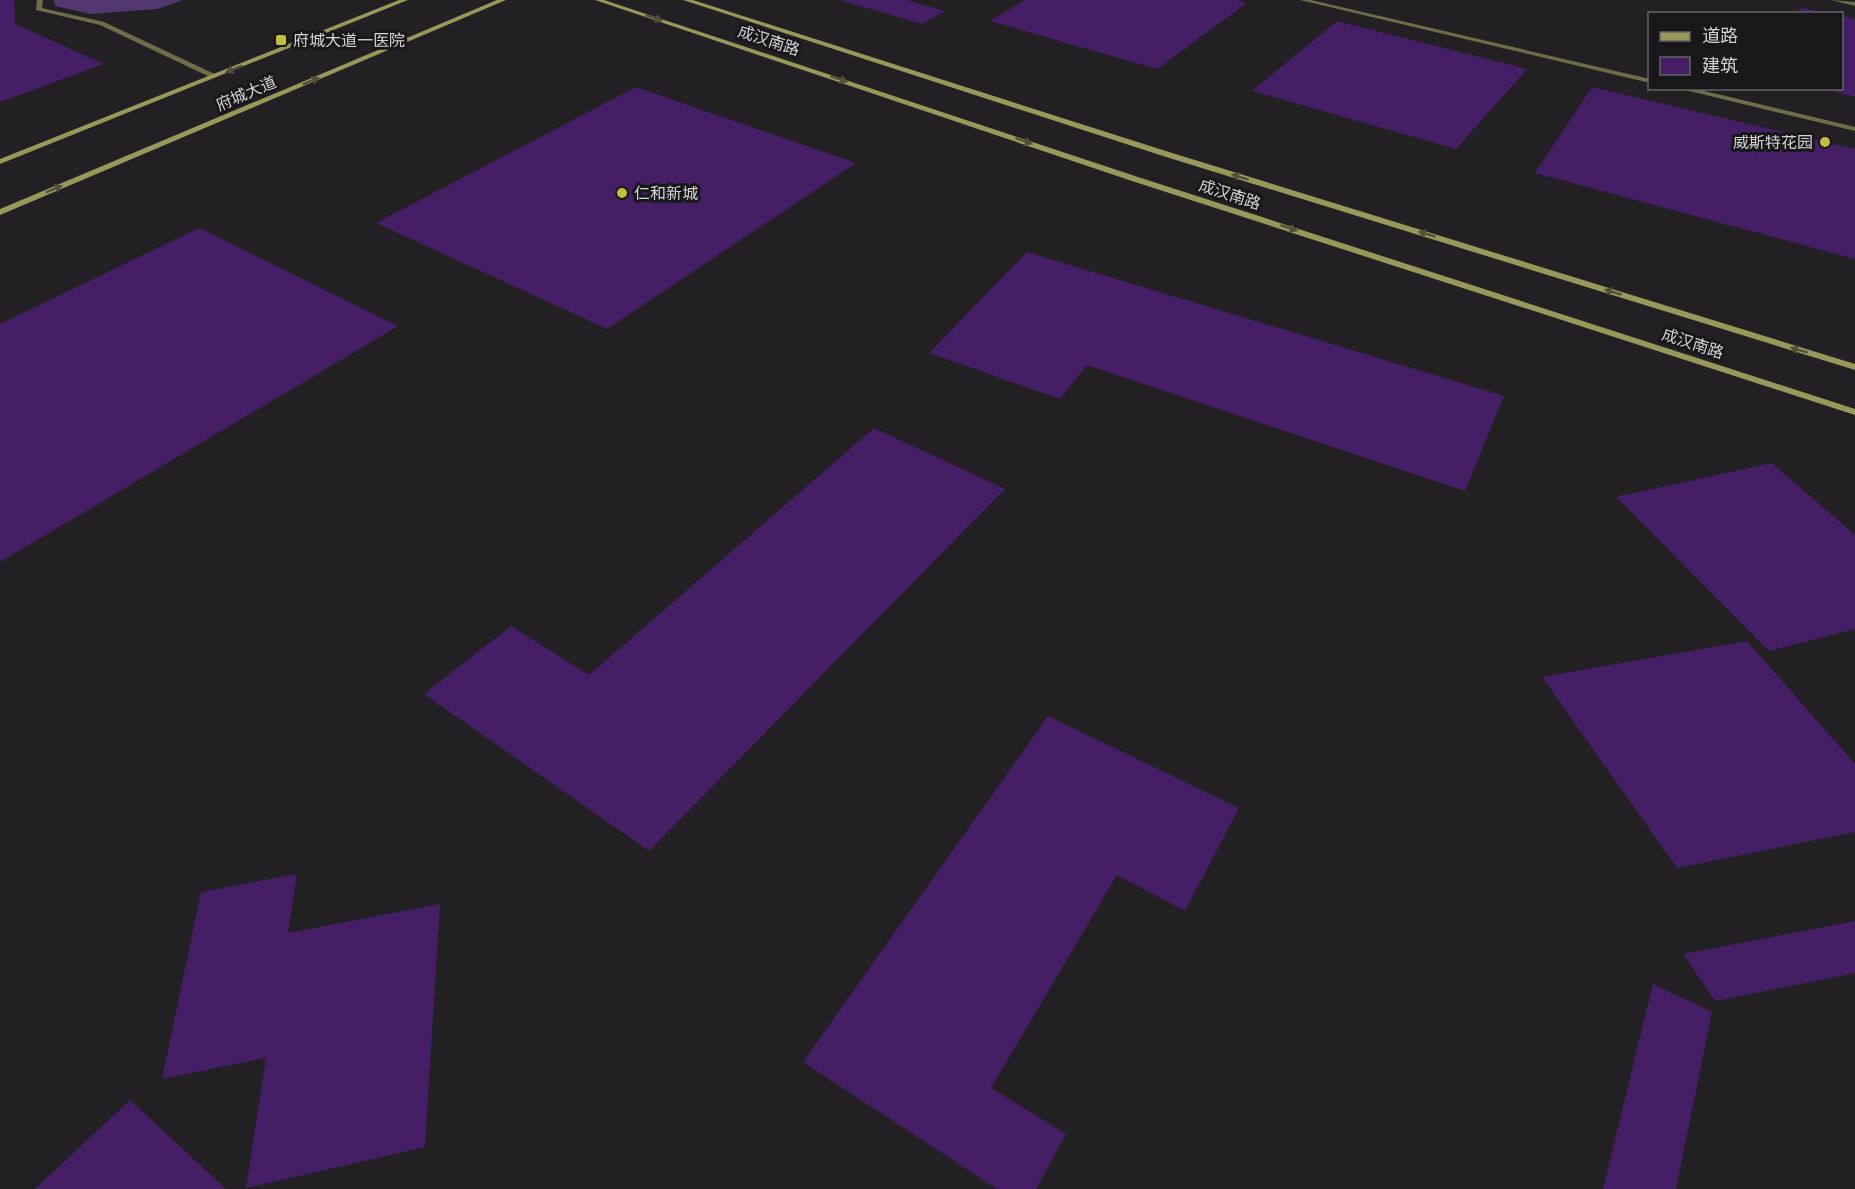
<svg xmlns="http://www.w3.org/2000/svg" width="1855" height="1189" font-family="'DejaVu Sans','Noto Sans SC',sans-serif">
  <rect width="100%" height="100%" fill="#222023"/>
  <path fill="#52376e" d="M54,0H183L157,9L90,14L55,6Z"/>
  <path fill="#451e66" d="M0,0H14L15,24L104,64L0,102Z
    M839,0H906L945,11L922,24Z
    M1025,0H1237L1247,3L1157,69L990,21Z
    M1800,7L1824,13V14H1797Z
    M1842,16L1855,19V97L1825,89L1842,88Z
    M1337,21L1527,69L1456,149L1252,91Z
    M636,87L856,163L607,329L376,223Z
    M1592,87L1855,149V259L1535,173Z
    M199,228L398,326L0,562V324Z
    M1027,252L1504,396L1465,491L1087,365L1060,399L929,353Z
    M874,428L1005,489L649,851L424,694L511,626L589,675Z
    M1772,463L1855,535V629L1769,651L1616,497Z
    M1747,641L1855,764V832L1677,868L1542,677Z
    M1048,716L1239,808L1185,911L1117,875L991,1088L1066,1134L1036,1189H997L803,1062Z
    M297,874L288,933L440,904L425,1147L246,1188L266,1058L162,1079L201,892Z
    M1855,921V973L1715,1001L1683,954Z
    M1653,984L1712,1012L1676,1189H1603Z
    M130,1100L226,1189H35Z"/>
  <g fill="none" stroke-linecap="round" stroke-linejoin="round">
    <path fill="#6d6d47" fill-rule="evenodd" d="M37,0H43L42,8L104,22L219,76L212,78L100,25L36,10Z
      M1300,0H1311L1650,79V83Z
      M1831,0L1855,2V6Z
      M1677,88H1692L1855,127V131Z"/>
    <path fill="#99985b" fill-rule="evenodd" d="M399,0H408L0,164V159Z
      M497,0H506L0,215V209Z
      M595,0H604L1138,177L1855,409V415L1132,181Z
      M683,0H693L1169,152L1855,364V370L1163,156Z"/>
  </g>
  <defs><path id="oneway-solid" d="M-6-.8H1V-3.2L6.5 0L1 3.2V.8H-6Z" transform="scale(1.5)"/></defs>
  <g fill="#525137">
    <use href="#oneway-solid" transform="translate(654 18) rotate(18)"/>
    <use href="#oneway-solid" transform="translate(234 69) rotate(158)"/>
    <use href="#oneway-solid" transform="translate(839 79) rotate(19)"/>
    <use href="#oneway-solid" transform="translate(311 81) rotate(-23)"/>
    <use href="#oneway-solid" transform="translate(1024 141) rotate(19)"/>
    <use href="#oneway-solid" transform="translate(1240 177) rotate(-163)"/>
    <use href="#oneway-solid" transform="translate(54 189) rotate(-23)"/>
    <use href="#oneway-solid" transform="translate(1289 228) rotate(18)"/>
    <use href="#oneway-solid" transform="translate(1427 234) rotate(-163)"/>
    <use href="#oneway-solid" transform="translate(1613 292) rotate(-163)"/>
    <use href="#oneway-solid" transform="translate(1799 350) rotate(-163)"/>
  </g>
  <g fill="#c1be40" stroke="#18171a" stroke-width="2">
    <rect x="275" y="34" width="12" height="12" rx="3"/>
    <circle cx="1825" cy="142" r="6"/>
    <circle cx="622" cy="193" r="6"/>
  </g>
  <g text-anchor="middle" stroke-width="6" stroke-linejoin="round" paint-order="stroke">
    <g font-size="16" fill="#d4d4d6" stroke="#18171a" text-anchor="start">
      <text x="293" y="46">府城大道一医院</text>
      <text x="1813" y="148" text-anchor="end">威斯特花园</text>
      <text x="634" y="199">仁和新城</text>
    </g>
    <g font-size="16" fill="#d4d4d6" stroke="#18171a">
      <text transform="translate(769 40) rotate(18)" y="6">成汉南路</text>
      <text transform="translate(246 93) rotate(-23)" y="6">府城大道</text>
      <text transform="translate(1230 194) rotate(18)" y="6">成汉南路</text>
      <text transform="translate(1693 343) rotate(18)" y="6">成汉南路</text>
    </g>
  </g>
  <rect x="1648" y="12" width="195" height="78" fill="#18171a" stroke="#636365" stroke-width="1.5"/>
  <rect x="1660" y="32" width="30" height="9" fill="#99985b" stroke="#636365" stroke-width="1.5"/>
  <text x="1702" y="42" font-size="18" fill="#d4d4d6">道路</text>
  <rect x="1660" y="57" width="30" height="18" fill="#451e66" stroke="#636365" stroke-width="1.5"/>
  <text x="1702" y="72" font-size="18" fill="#d4d4d6">建筑</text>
</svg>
